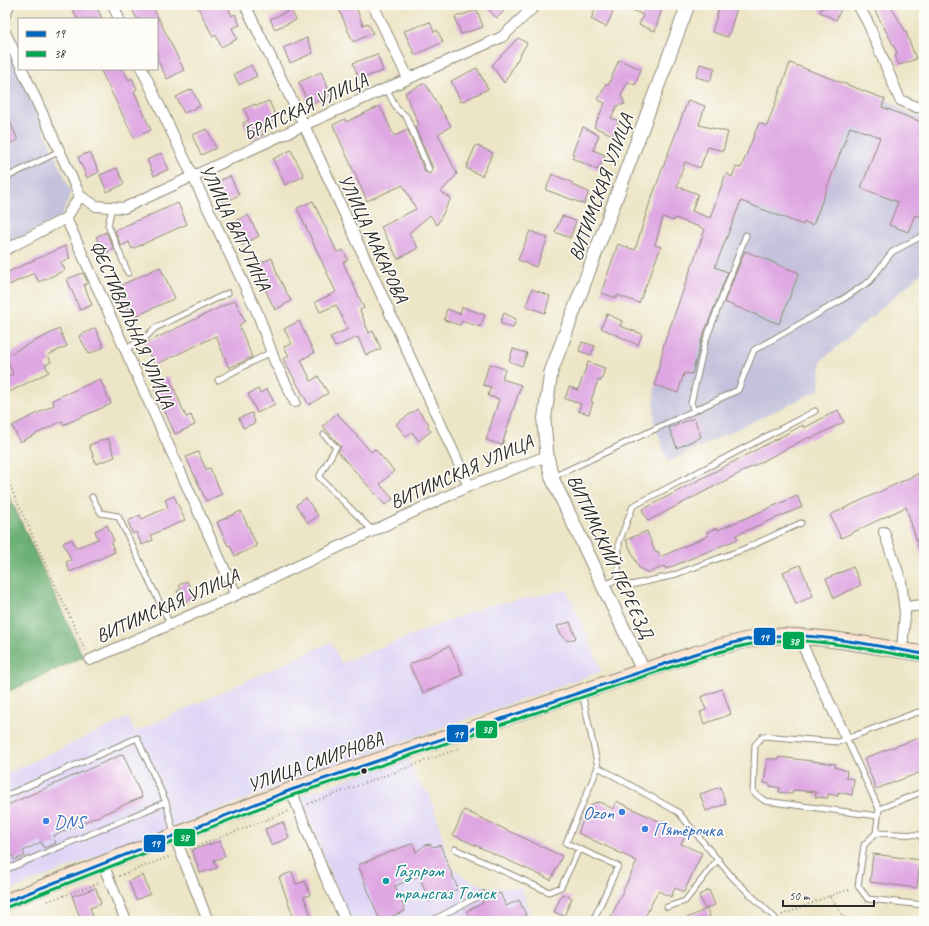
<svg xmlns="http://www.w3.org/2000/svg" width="929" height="926" font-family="Caveat,sans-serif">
  <rect width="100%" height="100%" fill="#fdfcf7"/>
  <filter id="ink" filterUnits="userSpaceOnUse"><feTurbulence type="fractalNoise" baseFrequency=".025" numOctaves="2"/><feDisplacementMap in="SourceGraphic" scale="8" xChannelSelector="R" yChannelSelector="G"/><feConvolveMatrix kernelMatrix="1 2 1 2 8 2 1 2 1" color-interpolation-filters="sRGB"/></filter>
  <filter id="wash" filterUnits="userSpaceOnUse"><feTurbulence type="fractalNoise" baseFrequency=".012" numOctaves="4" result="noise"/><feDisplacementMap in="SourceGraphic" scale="16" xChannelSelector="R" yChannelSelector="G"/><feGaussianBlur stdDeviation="0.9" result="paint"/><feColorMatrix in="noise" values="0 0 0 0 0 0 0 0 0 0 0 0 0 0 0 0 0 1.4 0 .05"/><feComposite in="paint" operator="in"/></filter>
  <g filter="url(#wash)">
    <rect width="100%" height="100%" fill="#ece5c6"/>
    <path fill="#ded5f5" d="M567,590L602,671L290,782L5,892V774L128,718L135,732L331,642L341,663L483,607Z
      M408,757L417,781L430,795L451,867L467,879L485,886L502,888H522L532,921H352L333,881L300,796Z"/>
    <path fill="#c3c1db" d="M5,43L71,192L62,216L5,246Z
      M790,63L885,99L914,116L924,115V271L821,361L819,390L668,462L654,423L655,385L664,344L726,173L732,176L741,168L759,123L767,125Z"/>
    <path fill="#6cb074" stroke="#4c6e50" d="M5,487L83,657L5,693Z"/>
    <g id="blocks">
      <path fill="#dea6e2" d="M71,5H96L102,19H77Z
        M130,5H152L184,70L167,79L157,59V19H137Z
        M197,5H227L232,16L235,14L240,25L232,28L237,39L221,47L216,35L213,37Z
        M337,5H355L363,25L368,23L373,33L353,42Z
        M484,5H510L497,18Z
        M597,5H616L606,27L591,19Z
        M622,5H663L655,31L639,25L643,15Z
        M720,5H738L728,37L712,32Z
        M823,5H843L836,20L820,12Z
        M872,5H890L906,32L916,59L899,65L895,55L898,54Z
        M291,10L296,20L275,29L270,19Z
        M477,10L483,27L461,34L455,17Z
        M430,22L434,32L437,30L443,42L415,55L404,31Z
        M307,38L313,53L290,63L283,48Z
        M518,38L527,43L504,83L492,65Z
        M377,54L383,71L359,79L353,63Z
        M619,60L641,69L635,85L628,82L621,95L625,104L617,106L611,118L619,121L613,135L594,127L605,103L598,100L606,84L608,86Z
        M790,63L885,99L882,107L924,123V218L915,215L908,232L889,225L898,202L861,188L880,137L850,127L813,225L804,222L803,225L741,201L715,267L728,272L701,341L692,374L684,373L678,393L655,385L664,344L705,229L675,218L674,221L663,217L655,245L661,247L639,303L617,295V298L601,293L618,244L635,250L649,205L688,100L705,106L699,125L728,132L723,151L708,147L700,168L685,162L677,186L698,194L692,211L710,218L726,173L732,177L736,167L741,168L759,123L767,126Z
        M700,64L715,68L710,81L696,77Z
        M251,65L257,76L239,85L234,74Z
        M477,68L488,89L461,102L451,81Z
        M100,69H123L129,80L132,78L137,89L134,91L151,130L134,138Z
        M321,72L331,95L309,105L299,82Z
        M425,83L451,126L438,134L457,174L441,192L451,198L437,225L430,215L409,233L418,248L398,259L381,227L416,209L403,185L367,201L333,125L345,119L346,122L380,106L394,136L408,130L425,172L431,173L433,168L415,127L419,125L405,93Z
        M192,89L200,106L184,113L176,97Z
        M269,101L277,119L260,127L264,134L251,140L243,123L249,120L244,109L255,104L256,106Z
        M5,110L18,140L5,146Z
        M583,127L599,135L593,150L605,155L598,170L572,158L574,154L572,153Z
        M207,129L216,148L201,155L192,135Z
        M476,145L493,153L482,176L466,168Z
        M291,150L304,176L285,185L273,159Z
        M90,152L99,172L87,178L78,157Z
        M161,153L169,169L154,176L147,160Z
        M117,168L124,184L107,192L100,175Z
        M552,174L573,183L572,185L589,192L584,204L546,190Z
        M230,176L239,195L223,203L213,184Z
        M313,201L337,252L343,250L348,260L343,262L364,308L360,310L369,333L373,331L381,349L366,355L358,337L335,347L330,337L348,329L336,305L320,312L315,302L336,292L297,208Z
        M178,203L187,224L132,249L129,242L121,246L115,230Z
        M248,215L259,236L242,245L231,223Z
        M562,216L576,221L570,238L555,232Z
        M530,231L548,238L536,267L518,260Z
        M106,232L114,249L103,254L96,237Z
        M65,246L70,258L61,262L65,270L39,282L34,273L5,287V276L9,274L8,272Z
        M745,251L799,273L779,324L724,302Z
        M272,258L278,276L291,301L275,310L254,266Z
        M160,267L175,298L132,318L117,287Z
        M83,273L88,283L84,285L92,305L80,310L67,279Z
        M532,289L550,296L545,313L526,306Z
        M235,300L245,321L239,325L252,357L229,368L216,336L155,365L144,344Z
        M462,307L485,315L480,327L462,321L460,325L444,320L447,309L460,314Z
        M504,313L516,319L513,328L500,323Z
        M607,314L622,321L620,326L642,334L638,345L601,328Z
        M299,321L314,353L301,360L311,381L318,376L328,393L309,405L283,359L289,356L284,347L292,344L284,329Z
        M95,328L104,347L89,354L79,336Z
        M59,329L67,346L48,355L51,362L45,365L49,372L5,394V378L13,374L5,356Z
        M582,342L595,346L591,355L579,351Z
        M513,349L527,353L522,366L509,361Z
        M588,362L605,368L601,381L598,380L591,401L593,402L589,414L578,411L581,404L565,399L569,387L578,390Z
        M489,364L505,369L502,379L521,385L502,445L486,440L499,399L488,396L491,387L483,385Z
        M169,376L186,417L191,415L195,425L175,434L154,388L157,387L155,383Z
        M100,379L111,404L63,425L62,421L20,442L12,426L54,405L52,400Z
        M258,389L260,393L267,389L275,404L257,413L248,394Z
        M417,409L429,424L427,426L431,431L419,441L412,432L406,437L396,424Z
        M838,410L844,422L810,439L809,437L648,521L642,510L803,425L804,428Z
        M252,413L255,423L243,428L239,418Z
        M337,413L371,452L375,449L394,471L380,484L393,499L385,505L338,452L341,447L323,426Z
        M694,418L701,437L677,448L669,428Z
        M108,438L115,457L96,464L89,445Z
        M198,452L206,469L210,468L222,494L206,501L186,457Z
        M924,471V558H922L906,507L841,538L830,515Z
        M174,496L185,520L151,535L153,540L142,545L136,532L133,534L128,521L140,515L142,519L168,507L165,500Z
        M797,496L802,507L736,535L738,539L666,569L664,566L649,573L639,568L626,540L647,531L655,552L658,551L660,557L708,536L707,532L717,528L718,530Z
        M306,498L318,516L308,523L296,505Z
        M241,511L257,546L235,556L230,545L228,546L217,522Z
        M107,525L114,541L111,543L115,552L70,572L66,562L71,560L63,543L72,539L76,548L98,539L95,531Z
        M800,565L813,596L796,604L783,572Z
        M853,567L861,585L834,598L826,579Z
        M187,581L195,597L183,603L177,591L181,589L179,585Z
        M570,622L576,638L567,641L560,633L557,626Z
        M449,646L463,675L423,693L409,665Z
        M722,689L731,714L704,724L700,712L706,710L701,697Z
        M924,736V771L876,789L864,758Z
        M123,754L142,797L53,836L56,843L44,848L41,842L23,851L25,856L14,860L12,855L5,858V806Z
        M779,757L836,764L835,767L847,771L846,778L854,779L852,795L838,792V796L828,794V798L815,797L816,792L793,790L792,794L779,792L780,788L770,786V784L764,783L767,759H779Z
        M720,787L726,804L706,811L700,794Z
        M616,801L686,834L681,844L702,853L684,892L675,888L671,897L658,891L643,921H609L637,861L578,833L588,808L594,803L600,802L613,809Z
        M464,810L562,856L551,880L453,835Z
        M283,822L289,838L271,845L265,829Z
        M220,841L225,857L214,860L217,868L200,873L192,850Z
        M413,843L416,852L425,845L430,844L433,847L440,845L458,889L429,901L419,876L395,886L405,911L380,921L358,865Z
        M873,854L920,860L917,888L870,882Z
        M292,872L296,884L305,881L310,895L304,897L313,921H295L279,877Z
        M143,875L150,894L136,900L129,881Z
        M96,888L101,904L90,908L93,916L81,920L72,896Z
        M709,890L715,905L705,909L699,895Z
        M500,893L506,906L519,900L529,921H472L467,911L483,903L482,901Z
        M562,894L572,898L564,916L554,912Z
        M707,909L712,921H680Z"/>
    </g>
  </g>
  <g filter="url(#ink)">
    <use href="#blocks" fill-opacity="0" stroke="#8c8878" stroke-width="1"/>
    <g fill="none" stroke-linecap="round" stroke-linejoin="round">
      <defs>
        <path id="service" d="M386,88L397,109L406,116L429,170
          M5,178L60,151
          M112,208L108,225L128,273
          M125,349L143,340L155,328L228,293
          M218,380L271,352
          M694,411L691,403L705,342L746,235
          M324,435L336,447L319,477L373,531
          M553,477L738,390L754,350L840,301L870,281L892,252L922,236L924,233
          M92,497L101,513L118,516L170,624
          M618,579L631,585L671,576L744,549L801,523
          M604,585L618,579L619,542L633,506L815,411
          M582,693L598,767L566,843L618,866L593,921
          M846,738L879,809
          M598,767L678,812L733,878L775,918L776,921
          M924,791L879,809L876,833L920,835L924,843
          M5,796L137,738L166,802
          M878,816L765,801L753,792L755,745L763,736L838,742L915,713L924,711
          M876,833L864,845L858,886L868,899L924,905
          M455,849L549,892L561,887L579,849
          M5,870L166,802L174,834
          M667,907L685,901L718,859
          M431,921L483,894"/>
        <path id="minor" d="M113,5L119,19
          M245,5L304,125L469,486
          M373,5L408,78
          M858,5L868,23L900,100L916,107H924
          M5,15L9,5
          M5,32L19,62
          M22,69L80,196L66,218L236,595
          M142,69L258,314L275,362L295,402
          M80,196L96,206L124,208L304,125L502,37L536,5
          M5,250L66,218
          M884,532L901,581L905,613L902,650
          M904,607L924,605
          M795,637L801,642L846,738
          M90,660L236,595L469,486L547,456
          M291,790L327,881L346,921
          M174,835L208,921
          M103,864L126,921"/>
        <path id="tertiary" d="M643,670L552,478L547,456L544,422L551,372L688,5"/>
        <path id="secondary" d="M5,902L291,790L694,654C720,647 754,636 781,636C828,636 877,647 924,654"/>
      </defs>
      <use href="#service" stroke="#8c8878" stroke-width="7"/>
      <use href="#minor" stroke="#8c8878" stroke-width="12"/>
      <use href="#tertiary" stroke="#8c8878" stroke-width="15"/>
      <use href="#secondary" stroke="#8c8878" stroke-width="17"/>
      <path stroke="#8c8878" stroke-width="2" stroke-dasharray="1 3" stroke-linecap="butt" d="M5,475L85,650
        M308,804L460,748
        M190,849L289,811
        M119,876L171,856
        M829,896L851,889
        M48,901L100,883
        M782,915L829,896L847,921"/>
      <use href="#service" stroke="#fff" stroke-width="5"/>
      <use href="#minor" stroke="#fff" stroke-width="10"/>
      <use href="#tertiary" stroke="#fff" stroke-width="13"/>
      <use href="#secondary" stroke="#fde4d1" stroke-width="15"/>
      <defs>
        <path id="bus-1" d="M5,902L291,790L694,654C719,647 745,638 772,636C822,633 874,646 924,654"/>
        <path id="bus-2" d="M7,907L293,795L695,659C721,652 746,643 772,641C823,638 874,651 923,659"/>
      </defs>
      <use href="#bus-1" stroke="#fdfcf7" stroke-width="6"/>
      <use href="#bus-2" stroke="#fdfcf7" stroke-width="6"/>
      <use href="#bus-1" stroke="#0065bd" stroke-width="3"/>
      <use href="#bus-2" stroke="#00a651" stroke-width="3"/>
    </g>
  </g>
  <circle fill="#2b2b2b" stroke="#fdfcf7" stroke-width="1.5" cx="364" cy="771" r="3.5"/>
  <g fill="#3f7fe0" stroke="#fdfcf7" stroke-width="1.5">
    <circle cx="622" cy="812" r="4"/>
    <circle cx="46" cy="821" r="4"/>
    <circle cx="645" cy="829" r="4"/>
  </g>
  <circle fill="#0f9aa8" stroke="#fdfcf7" stroke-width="1.5" cx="386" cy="881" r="4"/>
  <g text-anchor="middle" stroke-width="3.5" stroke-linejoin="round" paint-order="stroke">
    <g font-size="19" fill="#2b2b2b" stroke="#fdfcf7">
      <text transform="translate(305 106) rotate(-25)" y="7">БРАТСКАЯ УЛИЦА</text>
      <text transform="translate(600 187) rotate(-70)" y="7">ВИТИМСКАЯ УЛИЦА</text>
      <text transform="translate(236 227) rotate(64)" y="7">УЛИЦА ВАТУТИНА</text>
      <text transform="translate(374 238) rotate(65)" y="7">УЛИЦА МАКАРОВА</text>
      <text transform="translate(133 324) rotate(66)" y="7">ФЕСТИВАЛЬНАЯ УЛИЦА</text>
      <text transform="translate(461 471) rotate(-24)" y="7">ВИТИМСКАЯ УЛИЦА</text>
      <text transform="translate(611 556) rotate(65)" y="7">ВИТИМСКИЙ ПЕРЕЕЗД</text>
      <text transform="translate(167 605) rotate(-24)" y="7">ВИТИМСКАЯ УЛИЦА</text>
      <text transform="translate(315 761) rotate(-20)" y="7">УЛИЦА СМИРНОВА</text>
    </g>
    <g font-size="19" fill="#366cbe" stroke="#fdfcf7" text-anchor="start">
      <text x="614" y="819" text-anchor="end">Ozon</text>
      <text x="54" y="828">DNS</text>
      <text x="653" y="836">Пятёрочка</text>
    </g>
    <g font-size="19" fill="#0d838f" stroke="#fdfcf7" text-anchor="start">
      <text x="394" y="877">Газпром<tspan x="394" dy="22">трансгаз Томск</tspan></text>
    </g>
  </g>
  <g stroke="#fdfcf7" stroke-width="1.5">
    <rect x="753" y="627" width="23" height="19" rx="4" fill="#0065bd"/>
    <rect x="782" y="631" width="23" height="19" rx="4" fill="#00a651"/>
    <rect x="475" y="720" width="23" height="19" rx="4" fill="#00a651"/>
    <rect x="446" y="724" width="23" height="19" rx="4" fill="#0065bd"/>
    <rect x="173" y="828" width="23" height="19" rx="4" fill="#00a651"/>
    <rect x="143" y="834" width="23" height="19" rx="4" fill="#0065bd"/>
  </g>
  <g font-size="11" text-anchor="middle" font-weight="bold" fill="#fff">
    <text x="764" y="641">19</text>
    <text x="794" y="645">38</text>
    <text x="487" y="733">38</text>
    <text x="458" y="738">19</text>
    <text x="184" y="841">38</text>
    <text x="155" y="847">19</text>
  </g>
  <rect width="929" height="926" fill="none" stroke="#fdfcf7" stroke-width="20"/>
  <rect x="18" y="18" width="140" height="52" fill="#fdfcf7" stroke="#a9a8a5"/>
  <rect x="26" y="31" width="20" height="6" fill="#0065bd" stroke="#a9a8a5"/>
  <text x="54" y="38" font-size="12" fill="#2b2b2b">19</text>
  <rect x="26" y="51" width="20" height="6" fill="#00a651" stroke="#a9a8a5"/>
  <text x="54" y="58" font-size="12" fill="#2b2b2b">38</text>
  <path d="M783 900v6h91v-6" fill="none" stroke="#2b2b2b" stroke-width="2"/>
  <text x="789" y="900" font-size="12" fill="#2b2b2b" stroke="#fdfcf7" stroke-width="3" paint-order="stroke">50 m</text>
</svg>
